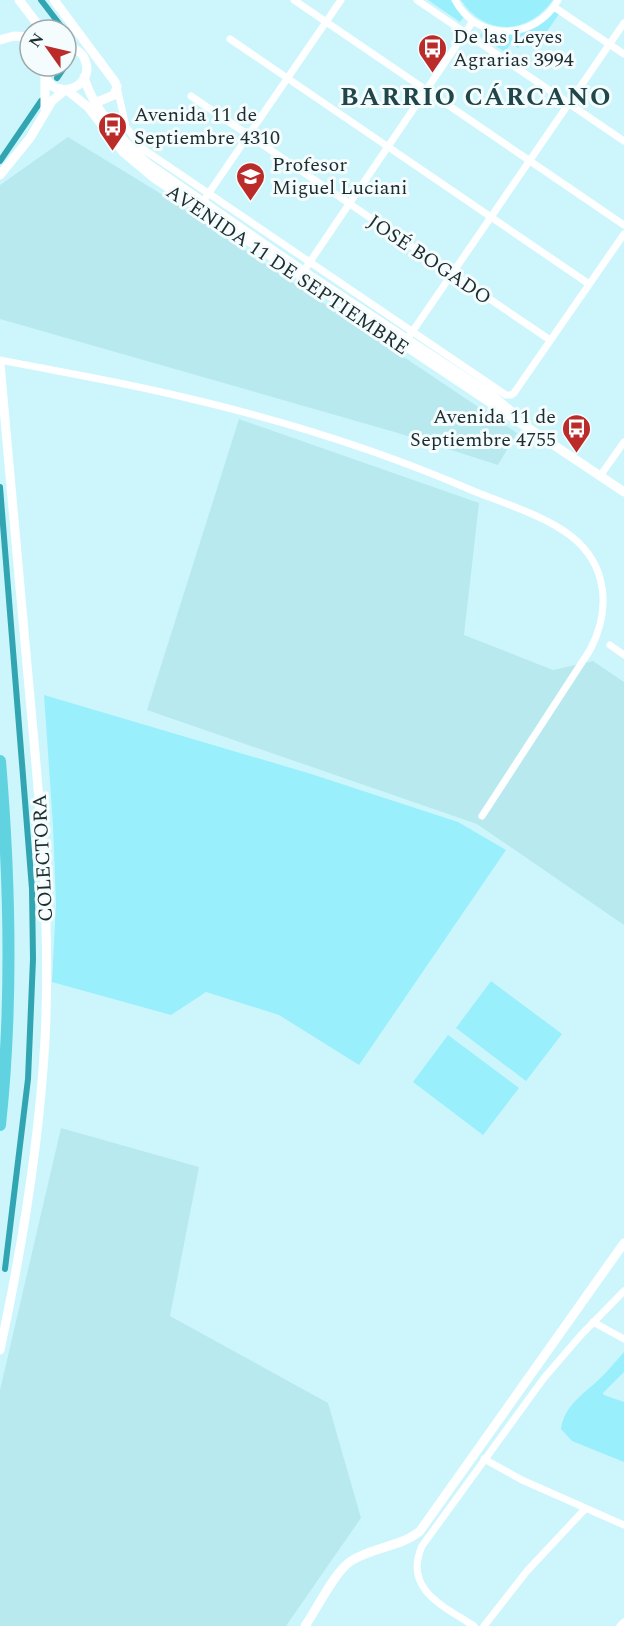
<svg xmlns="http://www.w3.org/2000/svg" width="624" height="1626" font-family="Spectral,serif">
  <rect width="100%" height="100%" fill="#cdf6fc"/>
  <path fill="#b7e9ef" d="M68,137L158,192L517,433L498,465L398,433L0,319V185Z
    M239,419L479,503L464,635L553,670L593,661L624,682V925L477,824L147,710Z
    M61,1128L199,1167L170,1316L328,1403L361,1518L286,1626H0V1390Z"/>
  <path fill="#99effb" d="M428,0H452L464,17L460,22Z
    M461,0H553C528,35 485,37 461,0Z
    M555,11L559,14L539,43L527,36L518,48L511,43L505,52L480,36L484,30C509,41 538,33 555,11Z
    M44,695L308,773L458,822L506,850L359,1065L279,1015L206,992L171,1015L52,982L56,903L53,825Z
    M491,981L562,1034L526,1081L456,1028Z
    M448,1035L519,1088L483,1135L413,1082Z
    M624,1352V1372L603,1393L604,1395L624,1402V1462L572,1441L561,1429C564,1408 579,1397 594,1384C605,1375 614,1363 624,1352Z"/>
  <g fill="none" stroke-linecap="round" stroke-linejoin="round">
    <path stroke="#32a5b2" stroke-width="6" d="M41,0L64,30
      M66,65L72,56
      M57,78L65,66
      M0,161L41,101
      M0,487L32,889L33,959L28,1079L5,1269"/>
    <path stroke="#fff" stroke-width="7" d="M294,0L624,225
      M417,0L624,141
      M455,0C477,43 536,40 558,0
      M554,7L624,54
      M230,39L589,284
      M117,87L126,127L143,149L506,395H511L514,393L624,234
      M191,96L550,340
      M202,203L341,0
      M301,275L473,21
      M410,335L624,23
      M0,360C61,372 122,382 183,397C283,420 382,451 476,492C506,504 545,516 571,536C608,565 611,610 590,650L482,816
      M600,476L624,442
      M610,645L624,655
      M593,1322L624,1339
      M484,1459L522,1480L624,1525
      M474,1626C443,1606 403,1589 422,1546L544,1378L581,1335L624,1291
      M484,1626L527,1571L585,1509
      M620,1626L624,1622"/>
    <path stroke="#fff" stroke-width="9" d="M19,0L42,30
      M54,0L115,82L117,87L114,95L95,103
      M0,40L14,36L30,37
      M43,66C45,105 97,90 85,60C82,51 74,48 66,46
      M84,77C93,109 124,143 148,164L303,271L492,395L513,413
      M67,90L88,107L123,152L154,178L624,492
      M45,109V78
      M0,175L30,138L52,101L65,90
      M0,364C10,472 19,580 29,687C40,804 51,922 45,1040C39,1144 22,1249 0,1350
      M305,1626C316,1610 336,1570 351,1561C372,1547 401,1547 420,1531L624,1243"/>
    <path stroke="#60d2e0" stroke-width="12" d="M0,761C10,882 13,1004 0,1125"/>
  </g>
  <defs>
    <symbol id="bus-pin" viewBox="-11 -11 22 30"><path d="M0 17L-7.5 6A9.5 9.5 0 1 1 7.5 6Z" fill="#ba2b2a" stroke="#f4fcfd"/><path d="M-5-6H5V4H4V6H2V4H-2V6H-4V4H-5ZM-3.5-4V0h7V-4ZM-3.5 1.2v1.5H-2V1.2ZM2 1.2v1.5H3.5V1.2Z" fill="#fff"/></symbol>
    <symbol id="school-pin" viewBox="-11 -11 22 30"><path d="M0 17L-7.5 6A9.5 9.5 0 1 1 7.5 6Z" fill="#ba2b2a" stroke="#f4fcfd"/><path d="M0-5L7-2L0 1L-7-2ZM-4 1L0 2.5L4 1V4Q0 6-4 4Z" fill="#fff"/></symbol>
  </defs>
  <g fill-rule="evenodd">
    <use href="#bus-pin" x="416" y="32" width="33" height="45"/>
    <use href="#bus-pin" x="96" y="110" width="33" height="45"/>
    <use href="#school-pin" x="234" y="160" width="33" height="45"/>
    <use href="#bus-pin" x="560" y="412" width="33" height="45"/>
  </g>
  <g text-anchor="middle" stroke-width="6" stroke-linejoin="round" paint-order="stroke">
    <g font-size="20" fill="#1d2c2f" stroke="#f4fcfd" text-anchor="start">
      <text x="453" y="43">De las Leyes<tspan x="453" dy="23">Agrarias 3994</tspan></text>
      <text x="134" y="121">Avenida 11 de<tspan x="134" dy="23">Septiembre 4310</tspan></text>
      <text x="272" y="171">Profesor<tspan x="272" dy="23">Miguel Luciani</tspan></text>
      <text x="556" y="423" text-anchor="end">Avenida 11 de<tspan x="556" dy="23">Septiembre 4755</tspan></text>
    </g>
    <g font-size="20" fill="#1d2c2f" stroke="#f4fcfd">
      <text transform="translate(430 259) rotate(34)" y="7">JOSÉ BOGADO</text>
      <text transform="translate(288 269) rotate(34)" y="7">AVENIDA 11 DE SEPTIEMBRE</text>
      <text transform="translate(42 858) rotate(-93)" y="7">COLECTORA</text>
    </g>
    <g font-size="26" font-weight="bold" letter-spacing="1.5" fill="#21464a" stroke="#f4fcfd">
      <text x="476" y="105">BARRIO CÁRCANO</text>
    </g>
  </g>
  <g transform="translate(48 48) rotate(304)"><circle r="28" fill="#f4fcfd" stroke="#9ea9ab" stroke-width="1.5"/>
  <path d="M0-4.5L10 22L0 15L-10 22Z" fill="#ba2b2a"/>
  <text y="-9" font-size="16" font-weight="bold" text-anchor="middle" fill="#1d2c2f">N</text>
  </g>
</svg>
